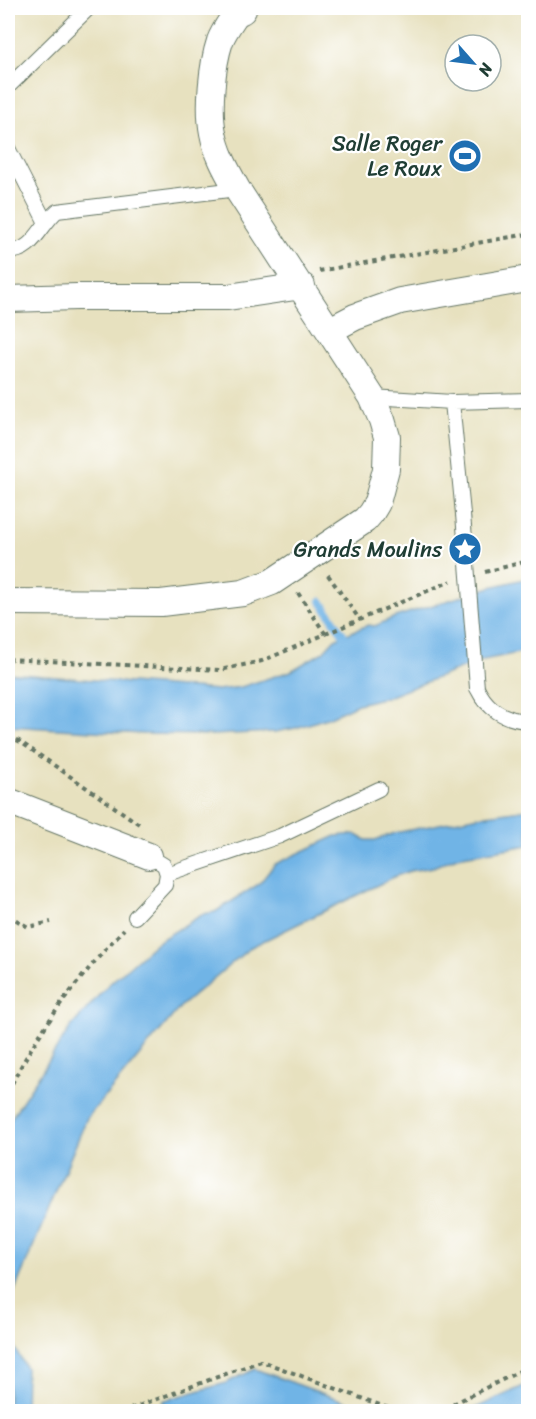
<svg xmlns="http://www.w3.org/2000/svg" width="536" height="1419" font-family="Sriracha,sans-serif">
  <rect width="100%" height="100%" fill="#fff"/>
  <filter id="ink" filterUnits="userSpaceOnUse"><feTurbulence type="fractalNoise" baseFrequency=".0167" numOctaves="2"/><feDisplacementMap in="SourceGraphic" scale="12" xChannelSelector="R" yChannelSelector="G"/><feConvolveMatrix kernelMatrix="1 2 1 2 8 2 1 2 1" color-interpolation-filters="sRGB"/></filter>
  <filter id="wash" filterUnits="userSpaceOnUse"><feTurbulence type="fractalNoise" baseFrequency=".008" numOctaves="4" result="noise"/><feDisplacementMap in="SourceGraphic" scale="24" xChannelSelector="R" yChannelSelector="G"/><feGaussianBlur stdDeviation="1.35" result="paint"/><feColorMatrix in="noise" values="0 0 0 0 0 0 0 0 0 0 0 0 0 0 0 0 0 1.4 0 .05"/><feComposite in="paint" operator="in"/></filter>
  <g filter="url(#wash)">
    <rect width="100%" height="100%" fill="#e7e1bf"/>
    <path fill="#70b4e6" stroke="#48788d" stroke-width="1.5" d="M528,578V651L483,660L390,696L358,704L330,717L296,728L275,732L212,735L143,734L8,726V673L218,690L241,687L291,671L323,652L335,639L368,625L375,626L395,617L491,587Z
      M528,809V845L457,857L433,867L410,871L396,876L251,947L181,1006L87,1118L14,1292L8,1324V1123L70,1028L108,985L157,942L203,914L215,912L259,884L275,864L336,836L355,834L366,840H375L395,833L479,816Z
      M8,1326L9,1338L26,1368L25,1411H8Z
      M255,1369L371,1411H168L162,1401L226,1383Z
      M528,1384V1411H468H469Z"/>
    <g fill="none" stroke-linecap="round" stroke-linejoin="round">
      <path stroke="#70b4e6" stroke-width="8" d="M321,601L345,637L351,641"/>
    </g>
  </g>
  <g filter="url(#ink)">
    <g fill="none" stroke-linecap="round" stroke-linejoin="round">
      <defs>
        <path id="lane" d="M8,87L89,8
          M8,148L46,223
          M8,252C34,251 39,227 57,211L237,189
          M372,397L452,402L528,400
          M452,402L463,514
          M477,688C487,709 505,720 528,721
          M167,874L280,836L379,789
          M135,917L165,885L167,874L164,865L149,856"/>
        <path id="street" d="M8,299L77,297H228L302,286
          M330,330L355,317L400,301L528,279
          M8,602L161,603L243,593L272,582L365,520L371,513L377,503L386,469L387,437L382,420L372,397L237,189C227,171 217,154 213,133C208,109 212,65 220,41C224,30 233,19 239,9
          M8,801L149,856"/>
        <path id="secondary" d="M236,8H240"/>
      </defs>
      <use href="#lane" stroke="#657665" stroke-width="16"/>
      <use href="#street" stroke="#657665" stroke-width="28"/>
      <use href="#secondary" stroke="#657665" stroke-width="35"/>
      <path stroke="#657665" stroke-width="4" stroke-dasharray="4.5 4.5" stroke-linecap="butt" d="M319,271L528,234
        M485,572L528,561
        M328,575L360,620
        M298,593L326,635
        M8,659L220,670L262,661L451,581
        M8,737L19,741L139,824
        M8,915L28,927L51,922
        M8,1092C36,1032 79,977 124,929
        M122,1412L261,1361L399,1412
        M437,1412L524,1369L528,1378"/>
      <use href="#lane" stroke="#fff" stroke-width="14"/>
      <use href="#street" stroke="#fff" stroke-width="26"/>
      <use href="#secondary" stroke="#fff" stroke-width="33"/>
      <defs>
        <path id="lane-bridge" d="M463,514L477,688"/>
      </defs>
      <use href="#lane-bridge" stroke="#657665" stroke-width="16" stroke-linecap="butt"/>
      <use href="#lane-bridge" stroke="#fff" stroke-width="14"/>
    </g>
  </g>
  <defs>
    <symbol id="stadium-disc" viewBox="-11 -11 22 22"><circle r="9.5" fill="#1f6fb2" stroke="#fff"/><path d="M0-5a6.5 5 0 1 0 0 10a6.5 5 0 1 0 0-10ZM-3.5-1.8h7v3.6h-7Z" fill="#fff"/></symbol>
    <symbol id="sight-disc" viewBox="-11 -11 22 22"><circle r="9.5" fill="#1f6fb2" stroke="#fff"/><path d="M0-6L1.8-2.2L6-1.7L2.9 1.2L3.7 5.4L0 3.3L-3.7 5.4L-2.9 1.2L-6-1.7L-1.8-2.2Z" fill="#fff"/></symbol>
  </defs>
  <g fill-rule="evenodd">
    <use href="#stadium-disc" x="446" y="137" width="38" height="38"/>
    <use href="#sight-disc" x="446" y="530" width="38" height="38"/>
  </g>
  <g text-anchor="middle" stroke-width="4.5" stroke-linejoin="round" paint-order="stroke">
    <g font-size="22" fill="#1f3d34" stroke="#fff" text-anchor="end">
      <text x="442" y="151">Salle Roger<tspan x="442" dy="25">Le Roux</tspan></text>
      <text x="442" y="557">Grands Moulins</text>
    </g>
  </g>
  <rect width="536" height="1419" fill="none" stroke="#fff" stroke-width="30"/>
  <g transform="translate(473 63) rotate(118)"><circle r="28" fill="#ffffff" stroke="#a5b1ae" stroke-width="1.5"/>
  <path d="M0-4.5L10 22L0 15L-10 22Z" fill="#1f6fb2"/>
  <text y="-9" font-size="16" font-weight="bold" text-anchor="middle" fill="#1f3d34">N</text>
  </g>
</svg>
